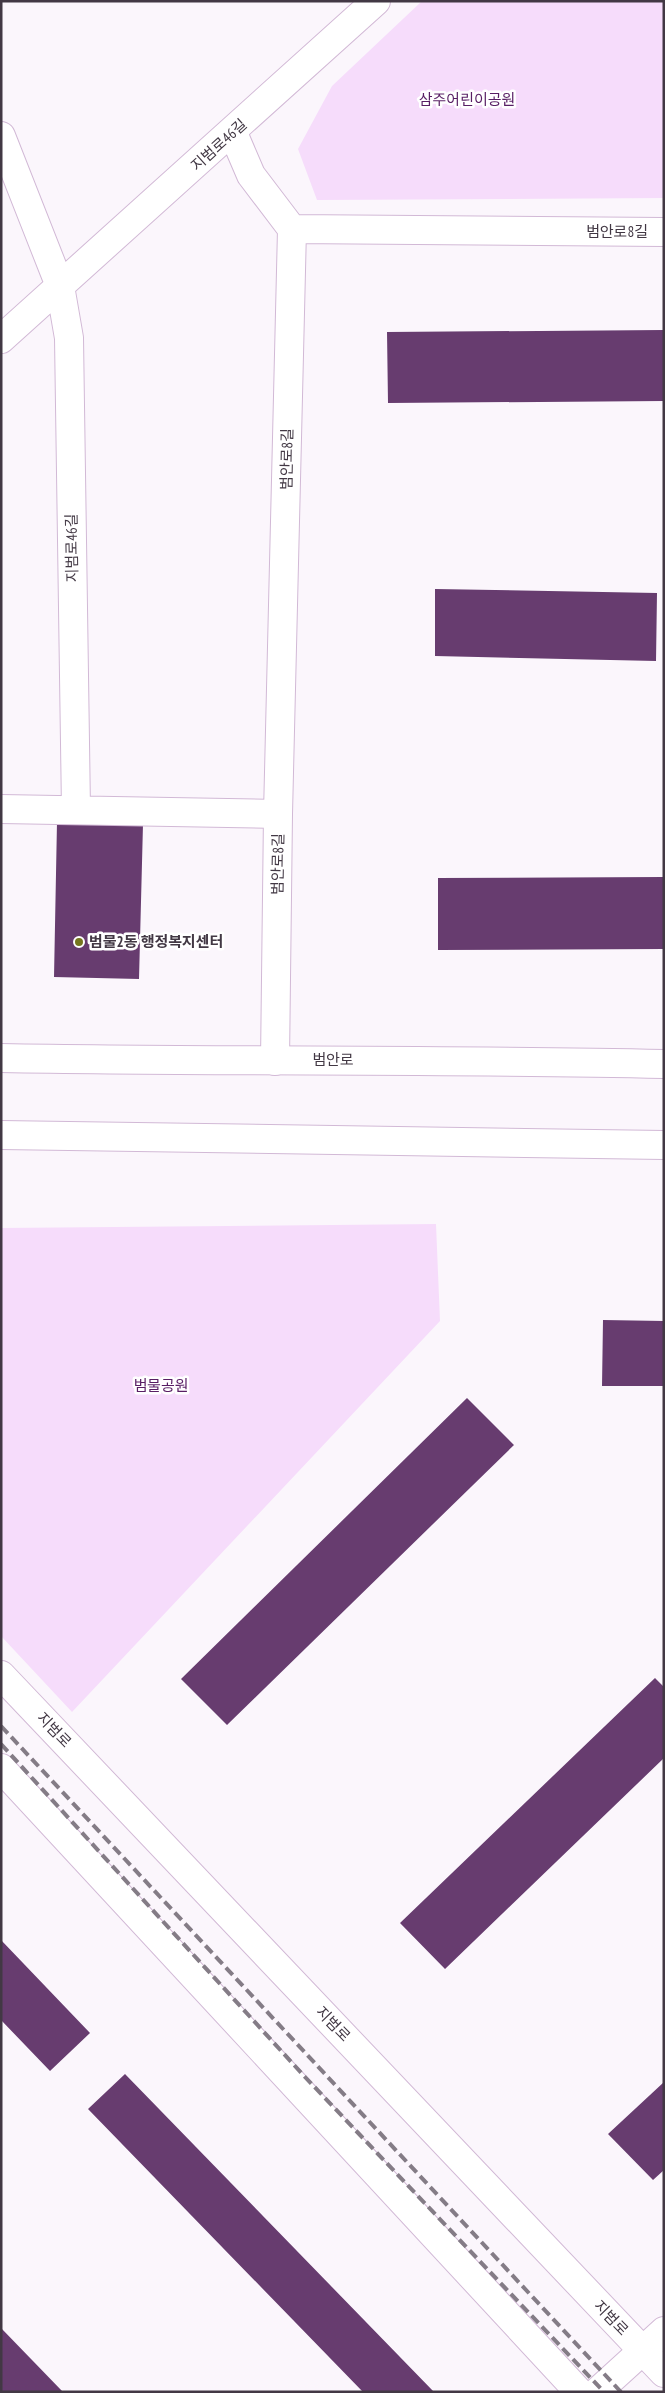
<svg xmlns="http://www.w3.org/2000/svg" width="665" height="2393" font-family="'PT Sans Narrow','Noto Sans KR',sans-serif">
  <rect width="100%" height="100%" fill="#fbf6fc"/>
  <path fill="#f6dcfb" d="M422,1H664V198L317,200L298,149L332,86Z
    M436,1224L440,1321L72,1712L1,1636V1228Z"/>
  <path fill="#673c6f" d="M664,330V401L388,403L387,332Z
    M435,589L657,593L656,661L435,656Z
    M57,822L143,824L139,979L54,977Z
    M664,877V949L438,950V878Z
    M603,1320L664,1321V1386H602Z
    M467,1398L514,1445L227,1725L181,1679Z
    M655,1678L664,1687V1758L445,1969L400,1923Z
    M1,1940L90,2033L50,2071L1,2020Z
    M125,2074L434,2392H363L88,2109Z
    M664,2082V2170L653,2180L608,2134Z
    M1,2328L63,2392H1Z"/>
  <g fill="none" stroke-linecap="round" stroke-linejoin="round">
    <defs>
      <path id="street" d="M233,133L251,175L292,229
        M1,136L60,286L69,338L76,810
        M292,229L664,232
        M1,339L376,1
        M1,809L278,814
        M275,1061L278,814L292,229
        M597,2392L664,2331"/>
      <path id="secondary" d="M1,1058C222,1062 443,1059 664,1064
        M1,1135L664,1145
        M1,1675L664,2373
        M1,1768L579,2392"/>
    </defs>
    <use href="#street" stroke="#d2b9d6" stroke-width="30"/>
    <use href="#secondary" stroke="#d2b9d6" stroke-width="30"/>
    <use href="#street" stroke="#fff" stroke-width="28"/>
    <use href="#secondary" stroke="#fff" stroke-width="28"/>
    <path stroke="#847c86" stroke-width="4" stroke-dasharray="10 5" stroke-linecap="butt" d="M1,1726L621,2392
      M1,1744L305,2077L604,2392"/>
  </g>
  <circle fill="#75771e" stroke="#fff" stroke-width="2" cx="79" cy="942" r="5"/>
  <g text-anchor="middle" stroke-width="5" stroke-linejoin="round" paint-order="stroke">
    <g font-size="15" fill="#581e64" stroke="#fff">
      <text x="467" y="105">삼주어린이공원</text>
      <text x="161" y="1391">범물공원</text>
    </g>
    <g font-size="15" fill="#423844" stroke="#fff">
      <text transform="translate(219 145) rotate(-42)" y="5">지범로46길</text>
      <text x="617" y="237">범안로8길</text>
      <text transform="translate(287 459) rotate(-89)" y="5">범안로8길</text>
      <text transform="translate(72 548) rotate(-91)" y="5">지범로46길</text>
      <text transform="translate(278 864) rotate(-89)" y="5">범안로8길</text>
      <text x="333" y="1065">범안로</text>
      <text transform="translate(54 1730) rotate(46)" y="5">지범로</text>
      <text transform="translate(333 2024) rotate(46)" y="5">지범로</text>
      <text transform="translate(611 2318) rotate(46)" y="5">지범로</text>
    </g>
    <g font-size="15" font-weight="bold" fill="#423844" stroke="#fff" text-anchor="start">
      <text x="89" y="947">범물2동 행정복지센터</text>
    </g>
  </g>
  <rect width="665" height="2393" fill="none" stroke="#423844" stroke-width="5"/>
</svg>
